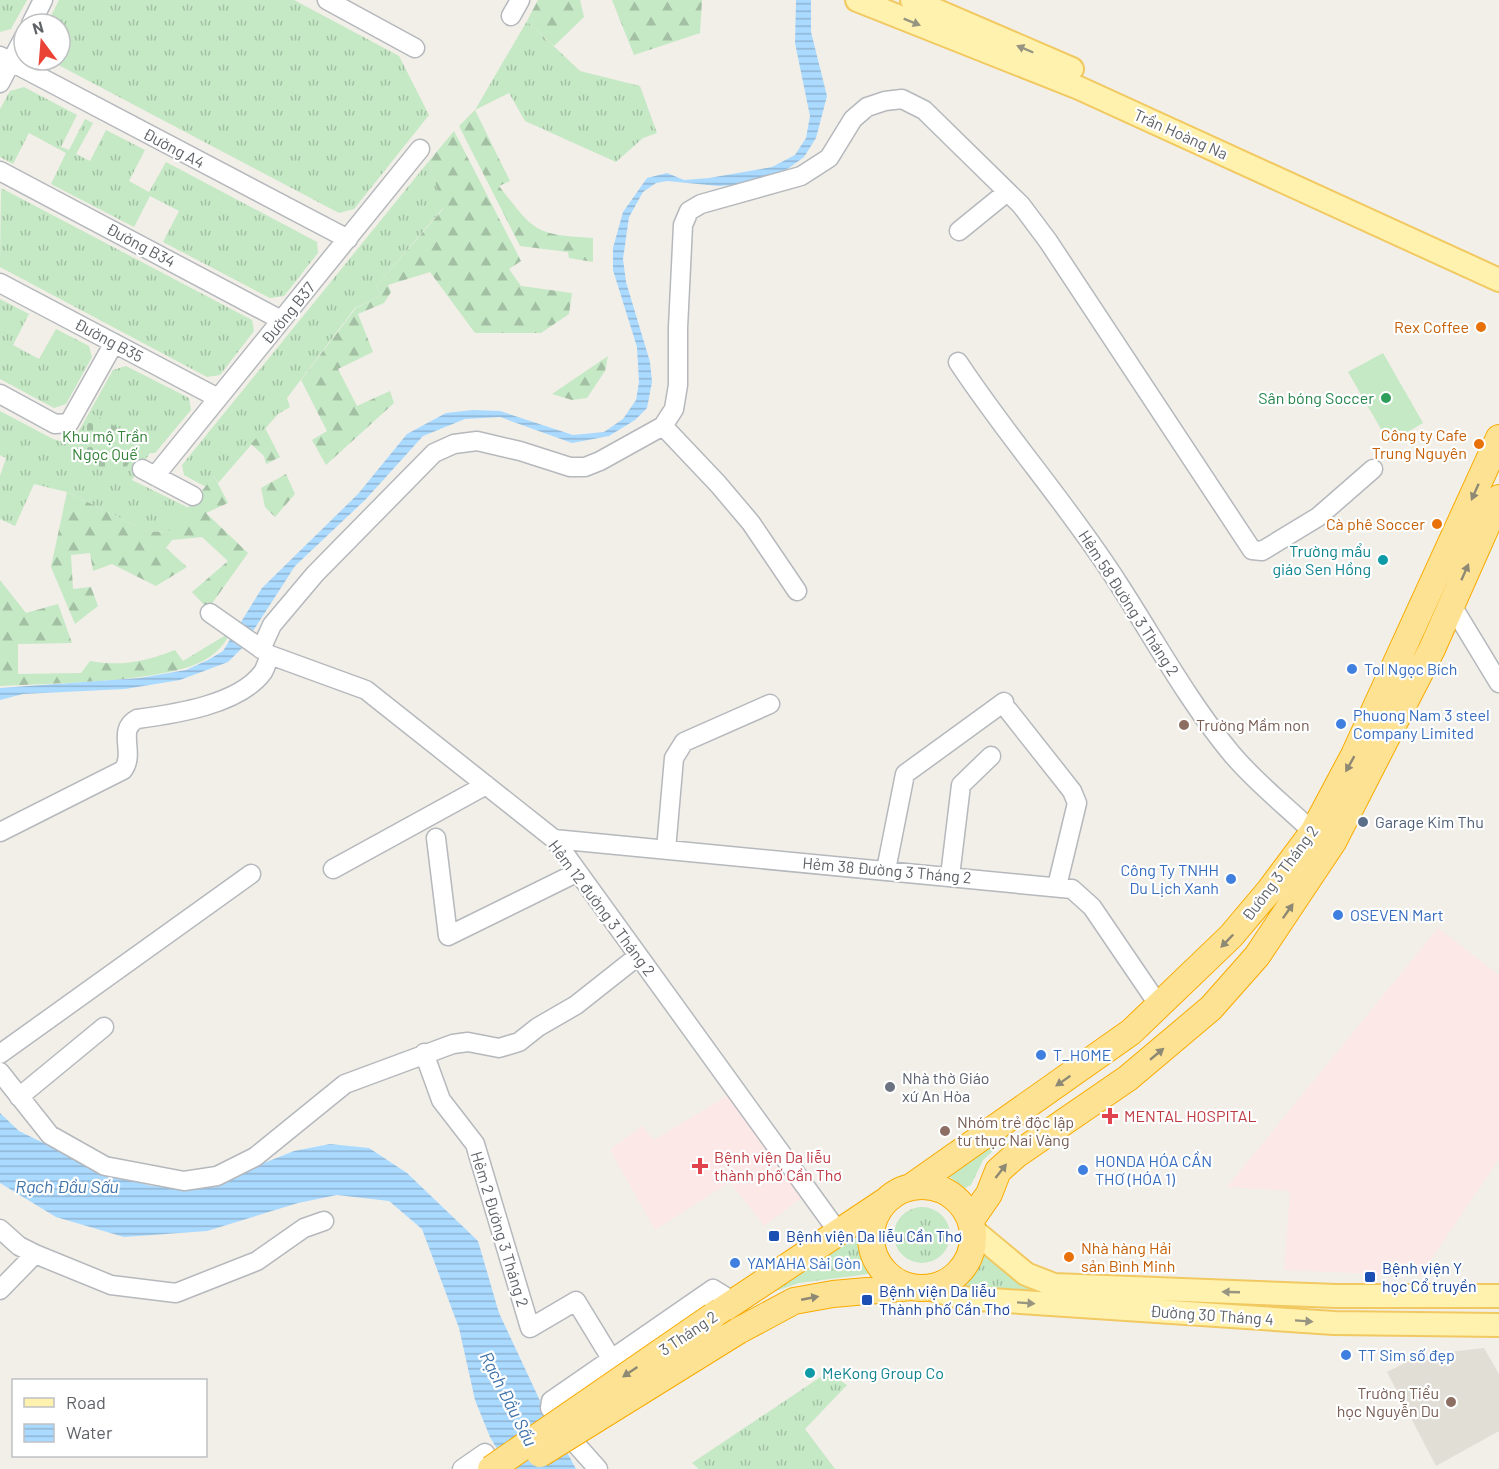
<svg xmlns="http://www.w3.org/2000/svg" width="1499" height="1469" font-family="Barlow,sans-serif">
  <defs>
    <pattern id="grass-tufts" width="24" height="20" patternUnits="userSpaceOnUse" patternTransform="scale(1.5)"><rect width="24" height="20" fill="#c5e8c5"/><path d="M3 7l-1-3M5 7V3M7 7l1-3M15 17l-1-3M17 17v-4M19 17l1-3" fill="none" stroke="#a3c0a4"/></pattern>
    <pattern id="forest-firs" width="22" height="20" patternUnits="userSpaceOnUse" patternTransform="scale(1.5)"><rect width="22" height="20" fill="#c5e8c5"/><path d="M5 1l3.5 6h-7zM16 11l3.5 6h-7z" fill="#a3c0a4"/></pattern>
    <pattern id="cemetery-stones" width="16" height="16" patternUnits="userSpaceOnUse" patternTransform="scale(1.5)"><rect width="16" height="16" fill="#c5e8c5"/><path d="M2 7V4a2 2 0 0 1 4 0v3zM10 15v-3a2 2 0 0 1 4 0v3z" fill="#a3c0a4"/></pattern>
    <pattern id="water-rules" width="6" height="5" patternUnits="userSpaceOnUse" patternTransform="scale(1.5)"><rect width="6" height="5" fill="#aadaff"/><path d="M0 2.5h6" fill="none" stroke="#8eb4d2"/></pattern>
  </defs>
  <rect width="100%" height="100%" fill="#f1efe8"/>
  <path fill="#e1ded6" d="M1484,1348L1499,1374V1431L1436,1466L1387,1372L1421,1355Z"/>
  <path fill="#fce8e6" d="M1438,928L1499,975V1159L1420,1276L1284,1270L1290,1191L1227,1187Z
    M730,1094L804,1196L764,1226L730,1182L655,1230L610,1150L642,1126L654,1140Z"/>
  <path fill="url(#grass-tufts)" d="M0,0H27L11,29L0,32Z
    M59,0H294L399,56L429,115L354,209L339,213L49,60H60V24H47Z
    M527,21L580,71L640,86L657,133L643,138L616,162L525,121L509,93L475,110Z
    M24,87L77,115L61,147L69,150L85,119L93,123L76,154L90,161L106,130L145,150L129,181L149,192L166,162L317,242L318,253L284,296L270,298L163,242L179,211L150,196L134,227L51,184L66,153L29,133L13,164L0,157V109L10,91Z
    M429,161L443,208L376,286L380,296L355,308L287,398L290,407L278,414L218,483L214,476L206,487L184,475L182,465Z
    M1,188L252,320L254,331L220,375L207,377L0,267Z
    M0,299L29,314L13,345L39,359L56,329L89,346L92,357L66,404L54,408L0,379Z
    M126,366L189,398L191,410L155,453H150L132,480L189,508L169,531L149,532L67,492L34,484L15,526L0,519V476L6,458L0,455V411L53,439L60,441L75,438L113,370Z
    M1012,1134L983,1160L971,1185L965,1188L947,1175L948,1172Z
    M894 1235a28 28 0 1 1 56 0a28 28 0 1 1-56 0Z
    M857,1233L860,1251L870,1269L868,1274L799,1283L751,1300Z
    M983,1253L988,1254L1010,1276L1045,1294L961,1290V1285L976,1269Z
    M828,1372L847,1385L805,1429L835,1469H699L692,1463Z"/>
  <path fill="url(#forest-firs)" d="M538,0H580L584,17L554,46L527,21Z
    M612,0H702L700,33L634,55Z
    M475,110L510,181L499,186C534,231 534,235 593,238V262L569,258L568,252L520,246L459,126Z
    M454,131L521,261L509,269L521,286L572,293L569,314L541,333H475L430,272L388,285L391,292L384,303L358,314L373,352L338,369L357,406L390,391L394,403L326,465L312,440L327,431L301,380L356,308L380,296L376,286L443,209L429,161Z
    M608,356L605,371L587,398L572,400L552,394Z
    M265,428L280,457L266,464L264,456L251,444Z
    M286,474L295,494L275,517L265,507L261,488Z
    M214,476L228,503L206,513L248,553L208,609L192,592L228,561L202,537L172,540L166,548L187,567L156,586L112,564L93,571L90,553L71,555L73,589L91,587L98,606L75,624L51,567L67,492L149,532L169,531Z
    M0,580L26,613L58,604L72,643L18,644V674L81,673L90,661C120,667 148,661 175,650L183,661L226,635L228,637C219,653 203,663 185,668C132,683 55,683 0,686Z"/>
  <path fill="url(#cemetery-stones)" d="M93,414L141,441L126,468C99,471 89,467 78,442Z"/>
  <path fill="#c5e8c5" d="M1383,353L1423,423L1389,443L1348,372Z"/>
  <path fill="url(#water-rules)" d="M796,0H811V32L827,96L816,138L804,157L789,168L754,183L719,186L667,181L656,183L643,192L629,217L623,259L626,282L650,362L652,382L647,408L635,420L609,436L572,443L500,417L465,419L423,436L366,499L295,566L242,648L228,662L180,680L125,689L23,694L0,700V688L140,678L186,670L208,660L223,651L262,588L358,494L407,434L446,413L473,410L500,411L573,435L604,432L623,419L636,400L639,382L637,347L613,270V248L623,212L647,178L667,173L684,180L709,178L772,167L795,155L806,138L810,116L795,43Z
    M0,1113L19,1131L107,1174L152,1186H206L294,1151L330,1144L369,1148L407,1173L478,1241L499,1313L542,1405L576,1469H509L490,1437L475,1400L459,1328L422,1229L389,1201L337,1195L298,1203L207,1231L124,1237L56,1217L0,1183Z"/>
  <g fill="none" stroke-linecap="round" stroke-linejoin="round">
    <defs>
      <path id="minor" d="M327,0L415,48
        M511,16L520,0
        M31,24L43,0
        M0,56L348,239
        M0,83L24,37
        M0,171L281,320
        M959,231L1007,192
        M0,283L218,398
        M958,362C1008,438 1069,506 1118,583C1155,640 1188,701 1231,753C1255,782 1286,806 1313,832
        M0,394L55,424L69,423L114,343
        M663,426L718,484L751,523L797,591
        M142,469L193,496
        M155,476L420,149
        M1451,604L1499,683
        M210,613L270,655L366,690L554,839L839,1233
        M261,649L272,625L315,574L434,453L454,444L477,441L520,451L570,467H585L600,461L663,426L674,409L678,385V328L683,225L689,211L701,204L801,176L829,158L853,119L867,107L885,101L902,99L924,110L1021,205L1048,241L1252,550L1262,551L1318,517L1373,469
        M1008,710L1072,791L1077,803L1057,886
        M0,832L123,770C136,753 116,730 137,719C174,714 239,705 263,672C266,667 268,660 270,655
        M436,838L448,936L578,872
        M554,839L1072,889L1092,907L1160,1007
        M666,850L674,758L684,742L770,704
        M333,869L486,785
        M886,870L905,774L1004,702
        M950,876L961,785L991,756
        M424,1053L441,1100L475,1144L530,1328L576,1301L612,1360
        M0,1054L251,874
        M0,1072L50,1135L105,1166L184,1181L217,1176L255,1157L345,1084L453,1044L468,1042L499,1048L519,1042L538,1027L576,1005L638,956
        M19,1097L104,1027
        M0,1229L19,1246L35,1254L111,1285L176,1293L257,1261L304,1228L324,1221
        M0,1290L35,1254
        M462,1469L485,1453L495,1469
        M598,1469L574,1442L550,1408L551,1401L713,1289L734,1302"/>
      <path id="major" d="M857,0L1079,88L1499,280
        M912,0L1072,69
        M973,1230L1026,1274L1054,1285L1337,1296H1499
        M927,1288L962,1298L1334,1323L1499,1325"/>
      <path id="highway" d="M871 1237a51 51 0 1 1 102 0a51 51 0 1 1-102 0Z
        M911,1187L1131,1032L1231,936L1269,891L1313,832L1354,755L1499,438
        M971,1220L989,1194L998,1171L1016,1155L1128,1078L1211,1008L1257,956L1333,842L1432,649L1499,498
        M713,1316L884,1202
        M738,1331L794,1301L833,1294L912,1287"/>
    </defs>
    <use href="#minor" stroke="#b5b8bc" stroke-width="21"/>
    <use href="#major" stroke="#f2c960" stroke-width="26"/>
    <use href="#highway" stroke="#f9ab00" stroke-width="28"/>
    <use href="#minor" stroke="#fff" stroke-width="18"/>
    <use href="#major" stroke="#fff2af" stroke-width="22"/>
    <use href="#highway" stroke="#fde293" stroke-width="26"/>
    <defs>
      <path id="highway-bridge" d="M540,1454L738,1331
        M491,1469L713,1316"/>
    </defs>
    <use href="#highway-bridge" stroke="#f9ab00" stroke-width="28" stroke-linecap="butt"/>
    <use href="#highway-bridge" stroke="#fde293" stroke-width="26"/>
  </g>
  <defs><path id="oneway-solid" d="M-6-.8H1V-3.2L6.5 0L1 3.2V.8H-6Z" transform="scale(1.5)"/></defs>
  <g fill="#979581">
    <use href="#oneway-solid" transform="translate(912 22) rotate(22)"/>
    <use href="#oneway-solid" transform="translate(1025 49) rotate(-157)"/>
    <use href="#oneway-solid" transform="translate(1231 1292) rotate(-178)"/>
    <use href="#oneway-solid" transform="translate(1026 1303) rotate(4)"/>
    <use href="#oneway-solid" transform="translate(1304 1321) rotate(4)"/>
  </g>
  <g fill="#8e8975">
    <use href="#oneway-solid" transform="translate(1475 492) rotate(114)"/>
    <use href="#oneway-solid" transform="translate(1465 572) rotate(-66)"/>
    <use href="#oneway-solid" transform="translate(1350 764) rotate(119)"/>
    <use href="#oneway-solid" transform="translate(1288 911) rotate(-55)"/>
    <use href="#oneway-solid" transform="translate(1227 941) rotate(134)"/>
    <use href="#oneway-solid" transform="translate(1157 1054) rotate(-40)"/>
    <use href="#oneway-solid" transform="translate(1063 1081) rotate(145)"/>
    <use href="#oneway-solid" transform="translate(1001 1171) rotate(-52)"/>
    <use href="#oneway-solid" transform="translate(810 1298) rotate(-11)"/>
    <use href="#oneway-solid" transform="translate(630 1372) rotate(146)"/>
  </g>
  <g fill="#e8710a" stroke="#fff" stroke-width="2">
    <circle cx="1481" cy="327" r="6"/>
    <circle cx="1479" cy="444" r="6"/>
    <circle cx="1437" cy="524" r="6"/>
    <circle cx="1069" cy="1257" r="6"/>
  </g>
  <circle fill="#2e9e5b" stroke="#fff" stroke-width="2" cx="1386" cy="398" r="6"/>
  <g fill="#0f9aa8" stroke="#fff" stroke-width="2">
    <circle cx="1383" cy="560" r="6"/>
    <circle cx="810" cy="1373" r="6"/>
  </g>
  <g fill="#3f7fe0" stroke="#fff" stroke-width="2">
    <circle cx="1352" cy="669" r="6"/>
    <circle cx="1341" cy="724" r="6"/>
    <circle cx="1231" cy="879" r="6"/>
    <circle cx="1338" cy="915" r="6"/>
    <circle cx="1041" cy="1055" r="6"/>
    <circle cx="1083" cy="1170" r="6"/>
    <circle cx="735" cy="1263" r="6"/>
    <circle cx="1346" cy="1355" r="6"/>
  </g>
  <g fill="#8d6e63" stroke="#fff" stroke-width="2">
    <circle cx="1184" cy="725" r="6"/>
    <circle cx="945" cy="1131" r="6"/>
    <circle cx="1451" cy="1402" r="6"/>
  </g>
  <circle fill="#5c6f8a" stroke="#fff" stroke-width="2" cx="1363" cy="822" r="6"/>
  <circle fill="#6b7280" stroke="#fff" stroke-width="2" cx="890" cy="1087" r="6"/>
  <g fill="#e0444e" stroke="#fff" stroke-width="2">
    <path d="M1107 1107h6v6h6v6h-6v6h-6v-6h-6v-6h6z"/>
    <path d="M697 1157h6v6h6v6h-6v6h-6v-6h-6v-6h6z"/>
  </g>
  <g fill="#1a4fb4" stroke="#fff" stroke-width="2">
    <rect x="768" y="1230" width="12" height="12" rx="3"/>
    <rect x="1364" y="1271" width="12" height="12" rx="3"/>
    <rect x="861" y="1294" width="12" height="12" rx="3"/>
  </g>
  <g text-anchor="middle" stroke-width="4.5" stroke-linejoin="round" paint-order="stroke">
    <g font-size="16" fill="#5f6368" stroke="#fff">
      <text transform="translate(1181 134) rotate(24)" y="6">Trần Hoàng Na</text>
      <text transform="translate(174 148) rotate(28)" y="6">Đường A4</text>
      <text transform="translate(141 245) rotate(28)" y="6">Đường B34</text>
      <text transform="translate(288 313) rotate(-51)" y="6">Đường B37</text>
      <text transform="translate(109 340) rotate(28)" y="6">Đường B35</text>
      <text transform="translate(1129 603) rotate(57)" y="6">Hẻm 58 Đường 3 Tháng 2</text>
      <text transform="translate(887 870) rotate(5)" y="6">Hẻm 38 Đường 3 Tháng 2</text>
      <text transform="translate(1280 873) rotate(-53)" y="6">Đường 3 Tháng 2</text>
      <text transform="translate(602 908) rotate(53)" y="6">Hẻm 12 đường 3 Tháng 2</text>
      <text transform="translate(500 1229) rotate(73)" y="6">Hẻm 2 Đường 3 Tháng 2</text>
      <text transform="translate(1212 1315) rotate(4)" y="6">Đường 30 Tháng 4</text>
      <text transform="translate(688 1333) rotate(-34)" y="6">3 Tháng 2</text>
    </g>
    <g font-size="16" fill="#c56008" stroke="#fff" text-anchor="end">
      <text x="1469" y="333">Rex Coffee</text>
      <text x="1467" y="441">Công ty Cafe<tspan x="1467" dy="18">Trung Nguyên</tspan></text>
      <text x="1425" y="530">Cà phê Soccer</text>
      <text x="1081" y="1254" text-anchor="start">Nhà hàng Hải<tspan x="1081" dy="18">sản Bình Minh</tspan></text>
    </g>
    <g font-size="16" fill="#27864d" stroke="#fff" text-anchor="end">
      <text x="1374" y="404">Sân bóng Soccer</text>
    </g>
    <g font-size="16" fill="#348238" stroke="#fff">
      <text x="105" y="442">Khu mộ Trần<tspan x="105" dy="18">Ngọc Quế</tspan></text>
    </g>
    <g font-size="16" fill="#0d838f" stroke="#fff" text-anchor="end">
      <text x="1371" y="557">Trường mẩu<tspan x="1371" dy="18">giáo Sen Hồng</tspan></text>
      <text x="822" y="1379" text-anchor="start">MeKong Group Co</text>
    </g>
    <g font-size="16" fill="#366cbe" stroke="#fff" text-anchor="start">
      <text x="1364" y="675">Tol Ngọc Bích</text>
      <text x="1353" y="721">Phuong Nam 3 steel<tspan x="1353" dy="18">Company Limited</tspan></text>
      <text x="1219" y="876" text-anchor="end">Công Ty TNHH<tspan x="1219" dy="18">Du Lịch Xanh</tspan></text>
      <text x="1350" y="921">OSEVEN Mart</text>
      <text x="1053" y="1061">T_HOME</text>
      <text x="1095" y="1167">HONDA HÓA CẦN<tspan x="1095" dy="18">THƠ (HÓA 1)</tspan></text>
      <text x="747" y="1269">YAMAHA Sài Gòn</text>
      <text x="1358" y="1361">TT Sim số đẹp</text>
    </g>
    <g font-size="16" fill="#785e54" stroke="#fff" text-anchor="start">
      <text x="1196" y="731">Trường Mầm non</text>
      <text x="957" y="1128">Nhóm trẻ độc lập<tspan x="957" dy="18">tư thục Nai Vàng</tspan></text>
      <text x="1439" y="1399" text-anchor="end">Trường Tiểu<tspan x="1439" dy="18">học Nguyễn Du</tspan></text>
    </g>
    <g font-size="16" fill="#4e5e75" stroke="#fff" text-anchor="start">
      <text x="1375" y="828">Garage Kim Thu</text>
    </g>
    <g font-size="16" fill="#5b616d" stroke="#fff" text-anchor="start">
      <text x="902" y="1084">Nhà thờ Giáo<tspan x="902" dy="18">xứ An Hòa</tspan></text>
    </g>
    <g font-size="16" fill="#be3a42" stroke="#fff" text-anchor="start">
      <text x="1124" y="1122">MENTAL HOSPITAL</text>
      <text x="714" y="1163">Bệnh viện Da liễu<tspan x="714" dy="18">thành phố Cần Thơ</tspan></text>
    </g>
    <g font-size="16" fill="#164399" stroke="#fff" text-anchor="start">
      <text x="786" y="1242">Bệnh viện Da liễu Cần Thơ</text>
      <text x="1382" y="1274">Bệnh viện Y<tspan x="1382" dy="18">học Cổ truyền</tspan></text>
      <text x="879" y="1297">Bệnh viện Da liễu<tspan x="879" dy="18">Thành phố Cần Thơ</tspan></text>
    </g>
    <g font-size="18" font-style="italic" fill="#4174aa" stroke="#fff">
      <text x="67" y="1193">Rạch Đầu Sấu</text>
      <text transform="translate(508 1399) rotate(63)" y="6">Rạch Đầu Sấu</text>
    </g>
  </g>
  <rect x="12" y="1379" width="195" height="78" fill="#ffffff" stroke="#bfc1c3" stroke-width="1.5"/>
  <rect x="24" y="1398" width="30" height="9" fill="#fff2af" stroke="#bfc1c3" stroke-width="1.5"/>
  <text x="66" y="1409" font-size="18" fill="#5f6368">Road</text>
  <rect x="24" y="1424" width="30" height="18" fill="url(#water-rules)" stroke="#bfc1c3" stroke-width="1.5"/>
  <text x="66" y="1439" font-size="18" fill="#5f6368">Water</text>
  <g transform="translate(42 42) rotate(344)"><circle r="28" fill="#ffffff" stroke="#bfc1c3" stroke-width="1.5"/>
  <path d="M0-4.5L10 22L0 15L-10 22Z" fill="#ea4335"/>
  <text y="-9" font-size="16" font-weight="bold" text-anchor="middle" fill="#5f6368">N</text>
  </g>
</svg>
